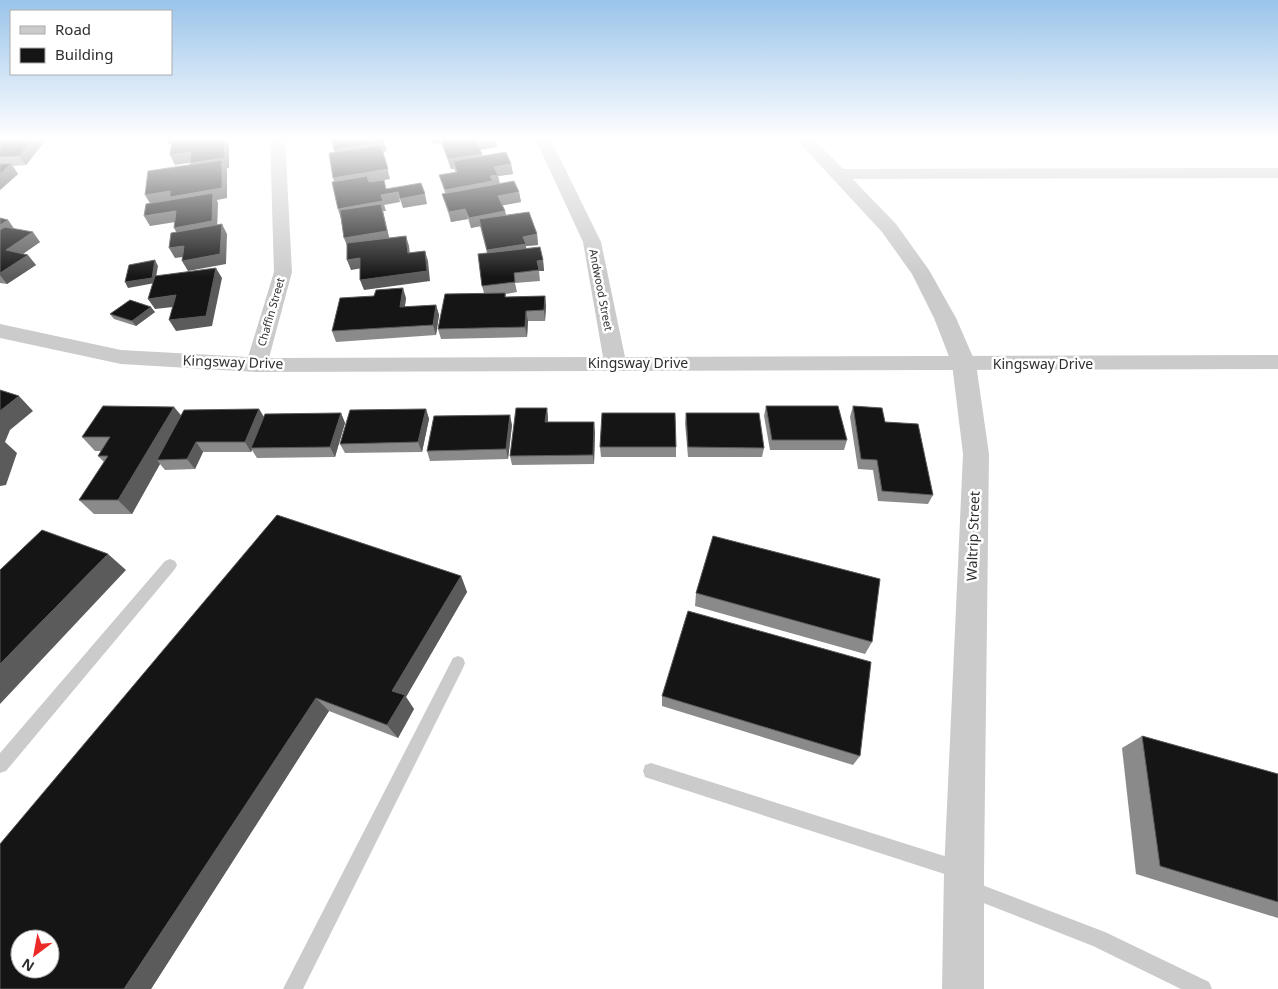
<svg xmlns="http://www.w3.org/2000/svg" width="1278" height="989" font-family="'Noto Sans',sans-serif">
  <rect width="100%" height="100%" fill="#fff"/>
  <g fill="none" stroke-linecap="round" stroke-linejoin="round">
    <path fill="#cbcbcb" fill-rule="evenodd" d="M170,559L175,561L177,565L175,569L6,771L0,773V753L165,561Z
      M458,656L463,658L465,663L463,668L303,989H283L453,658Z
      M651,763L960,861L966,864L969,870L966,876L960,879L651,779L645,777L643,771L645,765Z
      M969,880L1105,932L1209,982L1212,989H1181L1093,946L963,895L960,889L963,883Z"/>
    <path fill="#cbcbcb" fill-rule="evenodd" d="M270,138H285L292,272L269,358L603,357L583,242L535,138H550L601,242L625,357L1278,355V369L256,372L121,364L0,338V324L121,350L248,357L274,272Z
      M1278,168V178L839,179L831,174L839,169Z"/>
    <path fill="#cbcbcb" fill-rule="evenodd" d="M795,138H813L896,224L929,270L956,318L976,364L989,454L984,872V989H942L944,872L963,454L952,364L934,318L912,274L882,232Z"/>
  </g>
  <path fill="#8a8a8a" d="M0,138H45L46,140L26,165L13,166L18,174L0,190Z
    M430,138H495L497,147L480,150L482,156L511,164L513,174L498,176L500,184L519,192L521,202L502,205L505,211L506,215L537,234L538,245L526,246V248L543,260L544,271H539L540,281L515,283L517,292L506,294V297L545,296L546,306L545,321H528L527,337L441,339L438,329L484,293L482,286L487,253L480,226L471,228L468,219L451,222L445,203L442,194L445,193L439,175L455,172L454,169H451L441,143L432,144Z
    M0,218L8,220L14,229L40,242L23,254L36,265L7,284L0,283Z
    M406,298L405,307L436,305L439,315L436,335L336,342L332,331Z
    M155,312L136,326L114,319L110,314Z
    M766,406L847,440L844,450H770L764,416Z
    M853,406L885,422L933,495L928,504L878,501L873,470L858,469L850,417Z
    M174,407L181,415L259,409L264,417L341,413L345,423L335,457L257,458L252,450L251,452H203L195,469L165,470L160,464L132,514H94L79,500L104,462L98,456L101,451H95L82,437Z
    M547,408L548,418V422L595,432L594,464L512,465L510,456Z
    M426,409L429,419L422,452L345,453L340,444Z
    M686,413L764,448L762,457H688L685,423Z
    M512,425L508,459L430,461L427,451Z
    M600,447H676V457H601Z
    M277,515L461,576L467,592L406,697L414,709L398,738L329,711L151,989Z
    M696,593L872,642L865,654L695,606Z
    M662,696L860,756L853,765L662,706Z
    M1142,736L1278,774V918L1136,874L1122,748Z"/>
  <path fill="#5b5b5b" d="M34,138H45L46,140L26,165L19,156Z
    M166,138H228V139H227L229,144V168H226L227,169V198L217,200L218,203L217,231L180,238L174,228L213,200L151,205L145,195L194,173L190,163L193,141L169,144Z
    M431,138H440L441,143L432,144Z
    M489,138H495L497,147L478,150L476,140Z
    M384,142L387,151L383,152L390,179L337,188L333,178L337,159L334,150Z
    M191,152L195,162L175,165L170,155Z
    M482,154L484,164L453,161L454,169H451L448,159Z
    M11,164L18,174L0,190V174Z
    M511,164L513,174L498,176L500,185L447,200L445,190L494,167Z
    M398,192L400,202L384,205L381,195Z
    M519,192L521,202L500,206L498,196Z
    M425,194L427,204L403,208L400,199Z
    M383,201L386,211H383L390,241L348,248L344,238L341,219L338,209Z
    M465,209L468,219L451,222L449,212Z
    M176,211L182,221L150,226L144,216Z
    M505,211L507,221L471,228L469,218Z
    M8,220L15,230L0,240V225Z
    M222,224L227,234L226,264L188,271L182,261Z
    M33,232L40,242L14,260L6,250Z
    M537,234L538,245L526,246L527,254L489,260L487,250L523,237Z
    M406,236L409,246L411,263L408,253Z
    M184,246L190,256L175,258L169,248Z
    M425,251L428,261L430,281L364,290L360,280Z
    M28,255L36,265L7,284L0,275V273Z
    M360,258L363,268L351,270L347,260Z
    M155,260L158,266L155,283L128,288L125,282Z
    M543,260L544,271H539L537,261Z
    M216,268L222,278L212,326L176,331L169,320Z
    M403,288L406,298L403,317L400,307Z
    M176,295L182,306L155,309L148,299Z
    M545,296L546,306L545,321L544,310Z
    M436,305L439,315L436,335L433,325Z
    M151,307L155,312L136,326L132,321Z
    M526,311L528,321L527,337L525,327Z
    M19,396L33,411L10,430L5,442L17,453L6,485L0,486V411Z
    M174,407L185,421L157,460L160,464L132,514L118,500Z
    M547,408L548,418L547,432L545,422Z
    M259,409L265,419L251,448L252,450L251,452L245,442Z
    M426,409L429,419L422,452L418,442Z
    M341,413L345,423L335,457L330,447Z
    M510,415L512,425L508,459L506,449Z
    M594,422L595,432L594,464L593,455Z
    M196,442L203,452L195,469L187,459Z
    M108,554L126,570L0,704V664Z
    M461,576L467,592L406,697L414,709L398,738L387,725L392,691Z
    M316,698L329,711L151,989H124Z"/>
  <path fill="#151515" stroke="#5b5b5b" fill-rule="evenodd" d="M0,138H34L19,156L0,157Z
    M196,138H225L224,158L190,163L191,152L170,155L172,142Z
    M332,138H383L384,142L334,150Z
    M440,138H489L476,140L482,154L448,159Z
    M381,145L388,169L333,178L329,153Z
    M506,152L511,164L494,167L498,175L490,176L493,181L445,190L439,175L457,172L453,161Z
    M222,160V188L170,197V191L145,195L148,171Z
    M0,164H11L0,174Z
    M367,176L369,182L384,180L386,189L421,183L425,194L400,199L398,192L381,195L383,201L338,209L332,182Z
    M514,181L519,192L498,196L505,211L469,218L465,209L449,212L442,194Z
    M213,193L212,221L174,228L176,211L144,216L146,204Z
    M381,204L387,231L344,238L340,210Z
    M529,212L537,234L523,237L526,244L487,250L479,219Z
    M0,218L8,220L0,225Z
    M222,224L220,254L182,261L184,246L169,248L171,233Z
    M5,227L33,232L6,250L28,255L0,273V230Z
    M406,236L408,253L425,251L427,271L360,280V258L347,260V243Z
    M540,247L543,260L537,261L539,270L514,273L515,282L482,286L478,254Z
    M155,260L152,278L125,282L129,265Z
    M216,268L206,316L169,320L176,295L148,299L155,276Z
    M403,288L400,307L436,305L433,325L332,331L340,298L374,296L376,290Z
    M505,293V297L545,296L544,310L526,311L525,327L438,329L445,294Z
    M130,300L151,307L132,321L110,314Z
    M0,390L19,396L0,411Z
    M103,406L174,407L118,500H79L108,456H98L110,437H82Z
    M766,406H838L847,440H772Z
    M853,406L882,408L885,422L918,424L933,495L882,491L877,460L861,459Z
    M516,408H547L545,422H594L593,455L510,456Z
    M259,409L245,442H196L187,459L157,460L184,410Z
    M426,409L418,442L340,444L350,410Z
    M341,413L330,447L251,448L265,414Z
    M602,413H675L676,447H600Z
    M686,413H759L764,448L688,447Z
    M510,415L506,449L427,451L434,416Z
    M277,515L461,576L392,691L405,695L387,725L316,698L124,989H0V844ZM20,939H50V969H20Z
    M42,530L108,554L0,664V570Z
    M713,536L880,579L872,642L696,593Z
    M688,611L871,662L860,756L662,696Z
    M1142,736L1278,774V902L1160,866Z"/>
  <linearGradient id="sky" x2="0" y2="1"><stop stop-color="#9ac4ea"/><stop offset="0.5" stop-color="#fff"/><stop offset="1" stop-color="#fff" stop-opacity="0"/></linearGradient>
  <rect width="1278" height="277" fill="url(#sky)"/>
  <g text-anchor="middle" stroke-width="5" stroke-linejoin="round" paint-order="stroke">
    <g font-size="11" fill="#2e2e2e" stroke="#fff">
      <text transform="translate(601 290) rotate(79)" y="4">Andwood Street</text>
      <text transform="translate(271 312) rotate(-74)" y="4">Chaffin Street</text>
    </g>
    <g font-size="14" fill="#2e2e2e" stroke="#fff">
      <text transform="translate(233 362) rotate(2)" y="5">Kingsway Drive</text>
      <text x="638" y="368">Kingsway Drive</text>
      <text x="1043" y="369">Kingsway Drive</text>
      <text transform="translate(973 536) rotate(-88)" y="5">Waltrip Street</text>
    </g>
  </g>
  <rect x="10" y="10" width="162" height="65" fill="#ffffff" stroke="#ababab"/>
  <rect x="20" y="26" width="25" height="8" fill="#cbcbcb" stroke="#ababab"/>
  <text x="55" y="35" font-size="15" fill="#2e2e2e">Road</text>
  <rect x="20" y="48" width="25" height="15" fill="#151515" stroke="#ababab"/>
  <text x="55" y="60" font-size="15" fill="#2e2e2e">Building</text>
  <g transform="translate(35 954) rotate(212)"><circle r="24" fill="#ffffff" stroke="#ababab"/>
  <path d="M0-4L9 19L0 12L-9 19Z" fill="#ec2b29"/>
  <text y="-8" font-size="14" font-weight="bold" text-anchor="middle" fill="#2e2e2e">N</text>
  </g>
</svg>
